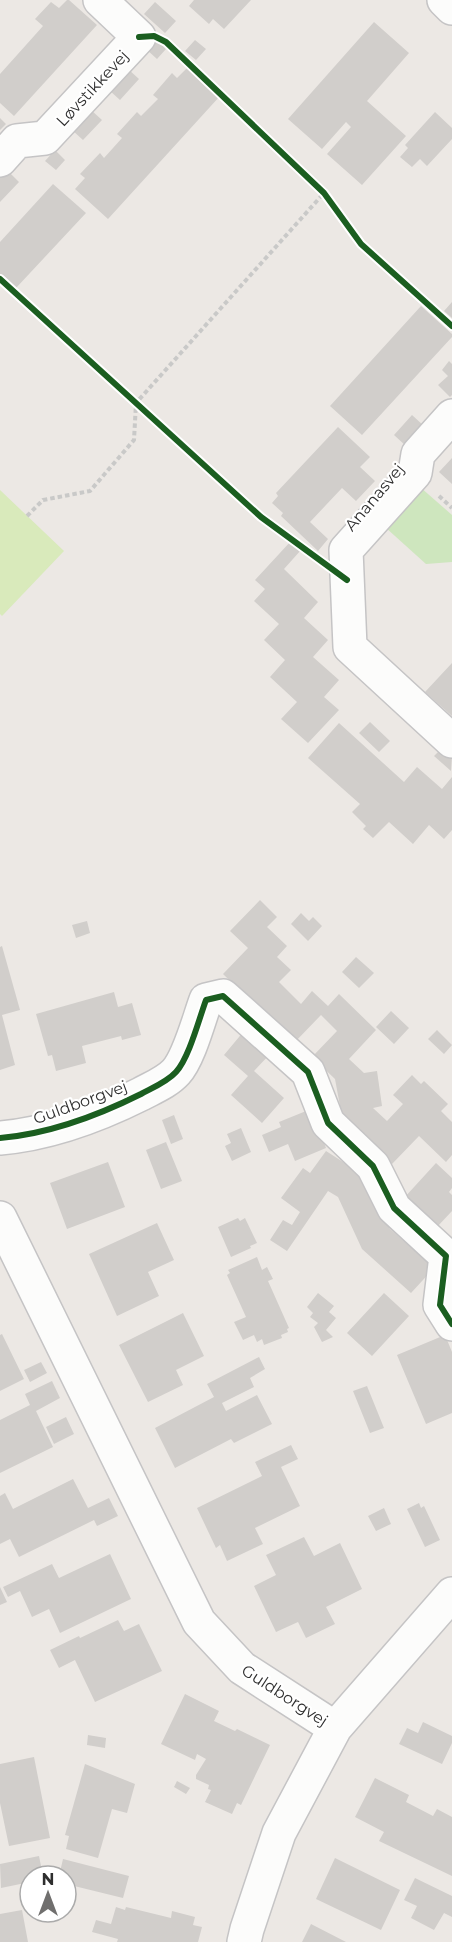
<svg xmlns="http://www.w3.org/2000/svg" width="452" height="1942" font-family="Montserrat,sans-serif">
  <rect width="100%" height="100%" fill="#ece8e4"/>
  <path fill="#cee6be" d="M420,487L452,515V562L426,564L385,527Z"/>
  <path fill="#d9eabb" d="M0,490L64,551L2,616L0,614Z"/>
  <path fill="#d1cecb" d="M67,0H69L97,25L14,116L0,103V74L43,26L35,19L51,2L59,8Z
    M194,0H251L224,29L213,19L209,24L189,6Z
    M155,2L176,21L165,33L144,14Z
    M374,22L409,53L367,101L406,136L362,185L327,154L351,127L346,122L322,149L288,119Z
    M156,39L166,49L157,59L146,49Z
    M195,40L206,49L196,60L185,51Z
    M188,67L220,96L108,219L75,189L85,178L80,174L100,153L104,158L122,138L117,134L137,112L141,116L158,99L153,95L172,73L177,78Z
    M128,69L139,79L120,100L109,90Z
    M91,110L102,120L83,140L72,130Z
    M435,112L452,128V139L427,166L420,159L412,167L400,157L408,148L405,145Z
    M0,118L6,124L0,130Z
    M55,150L65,160L56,170L45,161Z
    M7,170L19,182L0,202V178Z
    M53,184L86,213L16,288L0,274V242Z
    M452,302V318L444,311Z
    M421,306L452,334V337L362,435L330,406Z
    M449,361L452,364V395L450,397L438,385L448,376L442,370Z
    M412,415L424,426L406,446L394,435Z
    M338,427L370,457L360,467L375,481L356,501L342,488L310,522L328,539L318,551L281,516L283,513L272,503L278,496L276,493Z
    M452,458V484L439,472Z
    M291,541L301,550L284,569L318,602L304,618L328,640L313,657L339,680L324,697L339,710L308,743L281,719L297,702L270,677L285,660L264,640L279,624L254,601L265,589L255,580Z
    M452,663V716L425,692Z
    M370,722L390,741L379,752L359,733Z
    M339,723L404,782L417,767L442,789L452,777V830L444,839L429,825L413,844L389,822L373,838L363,829L366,826L352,812L360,804L308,758Z
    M443,747L452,756L451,771L434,756Z
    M260,900L277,917L267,927L287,946L277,957L291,970L279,982L301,1004L312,991L328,1006L339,994L376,1030L349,1059L364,1073L377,1071L382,1106L373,1108L387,1121L403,1104L393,1095L412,1075L421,1084L424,1081L448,1104L441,1111L452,1122V1155L446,1162L419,1136L392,1164L342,1117L335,1079L312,1057L337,1031L321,1015L294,1043L223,974L248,948L230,931Z
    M301,913L309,921L313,917L322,926L308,941L291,924Z
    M87,921L90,933L76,938L72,925Z
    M2,946L20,1010L2,1015L15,1065L0,1070V947Z
    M356,957L374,973L359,988L342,972Z
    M114,992L118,1007L132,1003L141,1035L122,1040L121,1036L82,1046L86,1063L56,1071L52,1055L48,1056L36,1014Z
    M391,1011L409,1028L394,1044L376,1027Z
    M437,1030L452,1045L444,1054L428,1039Z
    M244,1031L270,1054L254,1071L284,1098L262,1123L231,1095L248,1076L224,1055Z
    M311,1109L326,1148L295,1161L288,1144L269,1152L262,1135L281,1127L279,1122Z
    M174,1115L183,1139L171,1144L162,1120Z
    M241,1128L251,1152L232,1161L225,1146L231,1143L227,1134Z
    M166,1142L182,1181L161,1189L146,1150Z
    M326,1151L365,1176L390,1229L434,1268L411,1293L362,1249L338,1197L328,1191L287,1251L270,1240L283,1220L292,1225L300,1212L281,1198L303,1168L310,1173Z
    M108,1162L125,1207L67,1229L50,1183Z
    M436,1163L452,1178V1188L449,1192L452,1195V1211L437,1227L404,1198Z
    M238,1218L240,1221L245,1218L257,1243L250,1246L251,1248L231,1257L218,1227Z
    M157,1223L174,1260L148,1272L159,1296L117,1316L89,1254Z
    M257,1257L262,1270L267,1267L273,1279L268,1281L289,1328L287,1329L288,1332L281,1335L282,1338L264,1345L262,1339L257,1342L254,1335L243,1340L234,1322L246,1317L227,1275L230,1273L228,1270Z
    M318,1293L334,1306L329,1312L336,1318L326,1330L333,1337L322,1342L314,1327L318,1323L310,1317L313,1313L307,1307Z
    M384,1293L409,1316L372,1356L347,1333Z
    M183,1313L204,1356L176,1370L183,1385L148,1402L119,1345Z
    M2,1334L24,1379L0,1391V1335Z
    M445,1335L452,1352V1413L426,1424L397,1355Z
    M259,1357L265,1369L250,1378L254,1387L222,1403L226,1411L257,1395L272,1424L234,1443L231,1439L175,1468L155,1428L214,1397L207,1384Z
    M41,1362L47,1373L30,1382L24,1370Z
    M52,1381L60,1398L36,1411L53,1447L0,1473V1420L30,1405L25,1394Z
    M367,1386L384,1428L370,1433L353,1391Z
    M66,1417L74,1434L54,1444L46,1427Z
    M291,1445L298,1459L281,1467L300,1506L255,1528L263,1544L227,1561L220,1545L216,1548L197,1508L262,1476L255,1462Z
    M73,1479L88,1508L109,1498L118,1516L97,1526L94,1520L19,1557L10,1539L0,1544V1496L5,1493L13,1509Z
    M419,1503L421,1508L424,1506L440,1540L425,1547L407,1509Z
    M384,1508L391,1524L376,1531L368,1516Z
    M304,1537L314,1556L340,1543L362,1589L326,1607L335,1624L306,1638L298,1622L276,1632L254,1586L276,1575L266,1555Z
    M110,1554L131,1599L60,1633L49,1609L32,1617L20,1591L8,1597L3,1587L52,1564L59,1578Z
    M0,1587L7,1602L0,1605Z
    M118,1620L124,1631L139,1624L162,1671L95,1702L75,1660L59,1668L50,1650L79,1636L80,1638Z
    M185,1694L219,1711L214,1721L235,1731L237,1729L270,1745L241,1805L237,1803L232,1814L205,1802L211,1790L208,1789L209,1785L196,1779V1775L206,1759L197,1754L195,1760L161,1744Z
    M423,1722L452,1736V1743L442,1764L399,1744L407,1728L418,1733Z
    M88,1735L106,1738L105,1748L87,1745Z
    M34,1757L50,1838L9,1846L0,1803V1764Z
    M85,1764L135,1784L127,1813L112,1809L98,1858L66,1849L69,1836L65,1835Z
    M375,1778L409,1795L406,1802L433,1816L437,1809L452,1817V1876L379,1841L384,1832L355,1817Z
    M177,1781L190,1788L186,1794L174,1787Z
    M39,1856L43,1876H30V1882L1,1888L0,1864Z
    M335,1858L400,1890L381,1930L316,1899Z
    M63,1859L129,1876L123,1898L66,1884V1876H59Z
    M415,1878L452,1896V1917L444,1913L434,1930L411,1918L417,1906L404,1900Z
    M116,1907L125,1910L126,1907L171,1918L172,1911L195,1917L193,1925L202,1927L198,1942H117L118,1939L92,1932L96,1920L111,1924Z
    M22,1910L28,1942H0V1914Z
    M311,1924L346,1942H302Z"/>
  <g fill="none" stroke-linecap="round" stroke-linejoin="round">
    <defs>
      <path id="minor" d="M444,0L452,8
        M0,160L17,141L45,138L139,37L100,0
        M452,416L418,454L415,473L346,550L350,647L452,741
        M0,1138C49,1134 97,1116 141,1094C152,1088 167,1082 176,1072C189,1058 199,1019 206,1000L223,996L308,1072L328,1123L373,1166L394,1208L446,1256L440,1305L452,1324
        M0,1218L199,1622L242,1668L335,1728
        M244,1942L247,1929L279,1833L335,1728L452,1594"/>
    </defs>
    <use href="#minor" stroke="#c5c4c5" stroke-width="36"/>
    <path stroke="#c9c9c8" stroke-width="4" stroke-dasharray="4.5 3" stroke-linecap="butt" d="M439,496L452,508
      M27,516L43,500L90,491L134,440L136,403L324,193"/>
    <use href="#minor" stroke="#fcfcfb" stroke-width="33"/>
    <defs>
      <path id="cycleway" d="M139,37L154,36L166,42L324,193L361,244L452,326
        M0,279L261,517L347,580
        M0,1138C49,1134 97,1116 141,1094C152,1088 167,1082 176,1072C189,1058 199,1019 206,1000L223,996L308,1072L328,1123L373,1166L394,1208L446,1256L440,1305L452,1324"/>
    </defs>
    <use href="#cycleway" stroke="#fff" stroke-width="10"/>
    <use href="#cycleway" stroke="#1b5e20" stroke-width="6"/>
  </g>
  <g text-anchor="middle" stroke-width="4.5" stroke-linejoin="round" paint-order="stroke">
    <g font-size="16" fill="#2e2e2e" stroke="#fff">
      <text transform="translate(92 88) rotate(-47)" y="6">Løvstikkevej</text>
      <text transform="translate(374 497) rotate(-50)" y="6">Ananasvej</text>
      <text transform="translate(80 1102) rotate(-20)" y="6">Guldborgvej</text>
      <text transform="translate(285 1695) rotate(33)" y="6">Guldborgvej</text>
    </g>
  </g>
  <g transform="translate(48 1894)"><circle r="28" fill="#ffffff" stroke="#ababab" stroke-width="1.5"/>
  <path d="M0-4.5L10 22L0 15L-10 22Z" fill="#706f6e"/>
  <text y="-9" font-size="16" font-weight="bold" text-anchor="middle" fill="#2e2e2e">N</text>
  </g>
</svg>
